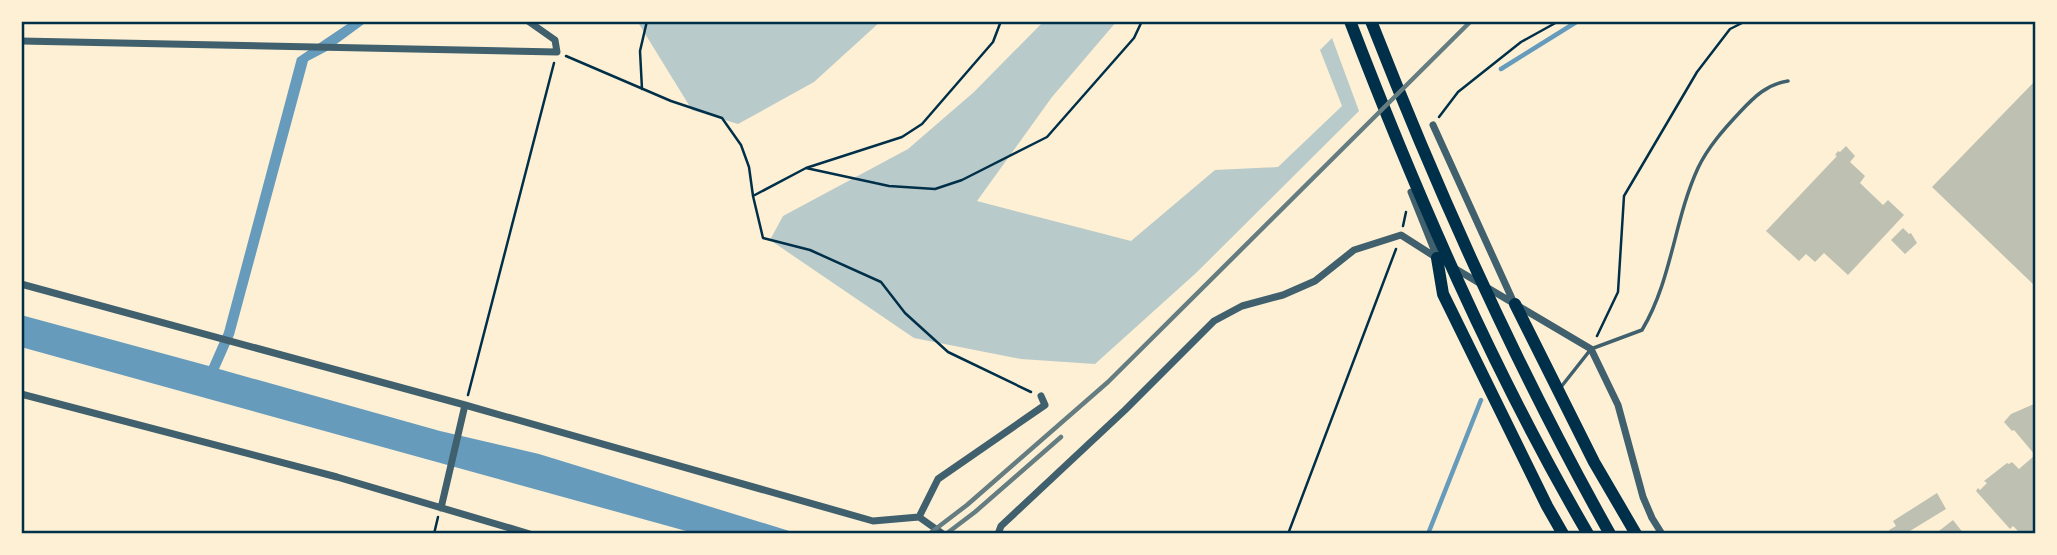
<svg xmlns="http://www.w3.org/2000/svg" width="2057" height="555" font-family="Cabin,sans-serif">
  <rect width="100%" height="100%" fill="#fdf0d5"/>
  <path fill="#b9caca" d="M640,21H881L814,82L738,124L692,110L639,24Z
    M1044,21H1117L1052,97L977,201L1131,241L1215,170L1278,167L1342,106L1320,50L1332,38L1359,111L1196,273L1095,364L1021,359L914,338L770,240L783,216L908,149L974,92Z"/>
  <path fill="#669bbc" d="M352,21H368L327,51L308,61L234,335L219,369L440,431L539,454L799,534H697L21,347V315L209,366L224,332L297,58Z"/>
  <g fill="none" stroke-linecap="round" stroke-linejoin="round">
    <path stroke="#669bbc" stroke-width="4.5" d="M1501,69L1578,21
      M1428,534L1481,400"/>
  </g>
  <path fill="#bec0b2" d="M2036,80V287L1932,187Z
    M1846,146L1855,156L1850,162L1865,176L1860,183L1883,205L1888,200L1904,215L1848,275L1824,253L1815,262L1806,254L1799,261L1766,231L1837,156L1835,155L1838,151L1840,152Z
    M1903,228L1909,234L1911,233L1917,243L1905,254L1891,240Z
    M2036,403V534H2021L2013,526L2010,529L1976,491L1978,488L1980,490L1987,483L1984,481L2007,463L2009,464L2012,462L2019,469L2035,455L2014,430L2012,431L2004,422L2011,414Z
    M1937,493L1946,509L1905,534H1891L1889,530L1896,526L1893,521Z
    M1953,520L1964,534H1935Z"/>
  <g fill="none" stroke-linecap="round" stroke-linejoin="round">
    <path stroke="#003049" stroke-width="2.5" d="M566,56L671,101L722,118L741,145L749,167L753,196L763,238L810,250L881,282L905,313L948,352L1031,392
      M642,89L640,51L647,21
      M1439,117L1458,92L1521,42L1559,21
      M806,168L889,186L935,189L962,180L1047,137L1134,38L1142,21
      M753,196L806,168L902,137L922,124L993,42L1001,21
      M1403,226L1406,212
      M1597,336L1618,292L1624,196L1697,72L1730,29L1746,21
      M468,395L554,63
      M434,534L438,517
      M1288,534L1396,249"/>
    <path stroke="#3f606c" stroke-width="3.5" d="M1561,387L1591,349L1642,330C1672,280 1674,220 1698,168C1708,147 1724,129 1740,112C1754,97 1767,84 1788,81"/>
    <path stroke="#3f606c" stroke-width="7" d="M21,41L557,52L555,40L528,21
      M1433,125L1514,303
      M1411,192L1437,257
      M1454,268L1591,349L1618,405L1643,497L1652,518L1662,534
      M21,284L465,405L873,521L919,517L938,479L1045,405L1041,396
      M21,394L337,477L530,534
      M441,508L465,405
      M919,517L943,534
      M998,534L1001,526L1125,410L1214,321L1242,306L1283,295L1315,281L1354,250L1401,235L1437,258"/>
    <path stroke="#003049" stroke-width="12" d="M1350,21C1417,196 1493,371 1588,534
      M1371,21C1440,197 1517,369 1610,534
      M1437,258L1443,294L1547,506L1563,534
      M1515,304L1594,462L1636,534"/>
    <path stroke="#657d81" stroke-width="4.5" d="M929,534L967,505L1108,382L1471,21
      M946,534L975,512L1061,437"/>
  </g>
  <rect width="2057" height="555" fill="none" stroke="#fdf0d5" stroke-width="46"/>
  <rect x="23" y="23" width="2011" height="509" fill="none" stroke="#003049" stroke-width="2.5"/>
</svg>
